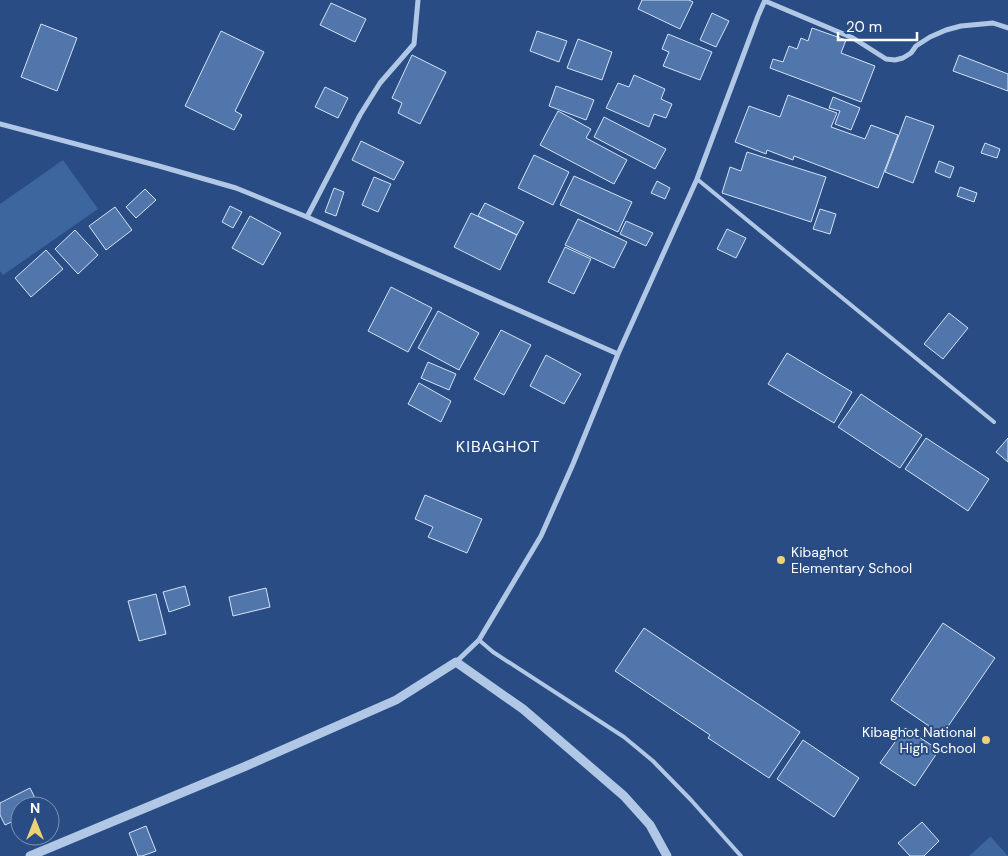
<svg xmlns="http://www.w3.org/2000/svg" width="1008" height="856" font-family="'DM Sans',sans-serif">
  <rect width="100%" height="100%" fill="#284c83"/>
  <path fill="#3d669f" d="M63,160L98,209L3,275L0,271V204Z
    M990,836L1008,856H969L990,837Z"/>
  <path fill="#5176ab" stroke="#d4e2f5" d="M642,0H689L693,2L680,29L638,9Z
    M331,3L366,19L355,42L320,25Z
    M712,13L729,21L716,47L700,40Z
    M41,24L77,38L57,91L21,77Z
    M812,28L846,40L841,53L875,66L861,102L770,68L773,59L783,62L789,46L797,49L801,38L808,41Z
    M221,31L264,52L235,111L242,115L234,130L185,106Z
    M537,31L567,41L559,62L530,51Z
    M668,34L712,52L700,80L663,66L669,52L662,49Z
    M578,39L612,52L602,80L567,68Z
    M412,55L446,72L420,124L398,113L402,103L392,98Z
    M959,55L1008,74V91L953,71Z
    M634,75L665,89L661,99L672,104L666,118L654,114L649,127L606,108L618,83L629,87Z
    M556,86L594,100L586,120L549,106Z
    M325,87L348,98L338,118L315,107Z
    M788,95L837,113L831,127L865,139L871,125L898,135L878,188L794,156L793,160L767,150L766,154L735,142L749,106L780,117Z
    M833,97L860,108L851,130L835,124L840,111L829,108Z
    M558,111L591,129L586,138L627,160L614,184L540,145Z
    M906,116L934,126L913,183L885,172Z
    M604,117L666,149L655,169L594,137Z
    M361,141L404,162L394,180L352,160Z
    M985,143L1000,149L997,158L981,153Z
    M747,152L826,177L811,222L722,193L730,167L741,171Z
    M534,155L569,172L553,205L518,188Z
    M939,161L954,167L950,178L935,172Z
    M574,176L632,202L618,232L560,205Z
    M374,177L391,184L378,212L362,205Z
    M657,181L670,188L665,199L651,193Z
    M960,187L977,193L974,202L957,196Z
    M334,188L344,192L336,216L325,212Z
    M145,189L156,200L136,218L126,207Z
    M485,203L524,222L517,235L478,216Z
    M230,206L242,212L233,228L222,222Z
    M115,207L132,230L106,250L89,226Z
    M820,209L836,214L830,234L813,229Z
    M471,213L517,235L500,270L454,247Z
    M250,216L281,233L263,265L232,248Z
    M578,219L627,242L614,268L565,245Z
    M626,221L653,233L646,246L620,234Z
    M727,229L746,238L736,258L717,249Z
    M75,230L98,255L78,274L55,249Z
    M565,247L591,259L574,294L548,282Z
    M46,250L63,269L31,297L15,278Z
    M391,287L432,308L408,352L368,331Z
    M438,311L479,333L459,370L418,348Z
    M949,313L968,328L943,359L924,344Z
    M501,330L531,345L504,395L474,379Z
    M787,353L852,392L834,423L768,384Z
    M546,355L581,374L564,404L530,386Z
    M428,362L456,374L449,390L421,378Z
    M419,383L451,401L441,422L408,404Z
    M861,394L922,435L900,468L838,427Z
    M926,438L989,479L968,511L905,469Z
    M1008,438V462L996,452Z
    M425,495L482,519L467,553L428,537L433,527L415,519Z
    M185,586L190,605L169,612L163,592Z
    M266,588L270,607L233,616L229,597Z
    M156,594L166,634L139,641L128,601Z
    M943,623L995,658L942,735L891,700Z
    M644,628L800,732L769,778L708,738L710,735L615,671Z
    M905,728L939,750L915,786L880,763Z
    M803,740L859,778L834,817L777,779Z
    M30,788L39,806H20V818L5,825L0,815V803Z
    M922,822L939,841L924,856H910L898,843Z
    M146,826L156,851L142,856H138L129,833Z"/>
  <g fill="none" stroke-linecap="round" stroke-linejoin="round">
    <path stroke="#b1c7e6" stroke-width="4" d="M697,179L994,422
      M479,640L493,652L624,737L653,761L691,800L741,856"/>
    <path stroke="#b1c7e6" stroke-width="5" d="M765,1L853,38L886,59L895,60L903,58L911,53L916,46L930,37L946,30L961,26L993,23L1008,28
      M0,124L159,166L236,188L307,217L618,354
      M307,217L360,115L380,83L414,44L418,0
      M456,662L479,640L541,536L573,464L618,354L697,179L758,16L765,0"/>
    <path stroke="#b1c7e6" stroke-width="9" d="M30,856L246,766L396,700L456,662L523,709L624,796L650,825L667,856"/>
  </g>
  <g fill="#eed078" stroke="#284c83" stroke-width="2">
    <circle cx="781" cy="560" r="5"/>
    <circle cx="986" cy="740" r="5"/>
  </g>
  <g text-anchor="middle" stroke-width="4" stroke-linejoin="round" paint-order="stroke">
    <g font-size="14" fill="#fff" stroke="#284c83" text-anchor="start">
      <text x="791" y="557">Kibaghot<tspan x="791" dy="16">Elementary School</tspan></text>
      <text x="976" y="737" text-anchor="end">Kibaghot National<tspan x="976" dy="16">High School</tspan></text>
    </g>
    <g font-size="16" letter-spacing="1" fill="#fff" stroke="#284c83">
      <text x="498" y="452">KIBAGHOT</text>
    </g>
  </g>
  <g transform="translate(35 821)"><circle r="24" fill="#284c83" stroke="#7e94b5"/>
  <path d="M0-4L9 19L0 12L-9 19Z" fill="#eed078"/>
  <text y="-8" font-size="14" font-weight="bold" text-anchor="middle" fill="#ffffff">N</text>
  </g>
  <path d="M838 32v8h79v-8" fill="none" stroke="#ffffff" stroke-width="2.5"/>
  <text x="846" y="32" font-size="15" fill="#ffffff" stroke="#284c83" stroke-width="4" paint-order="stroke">20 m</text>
</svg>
